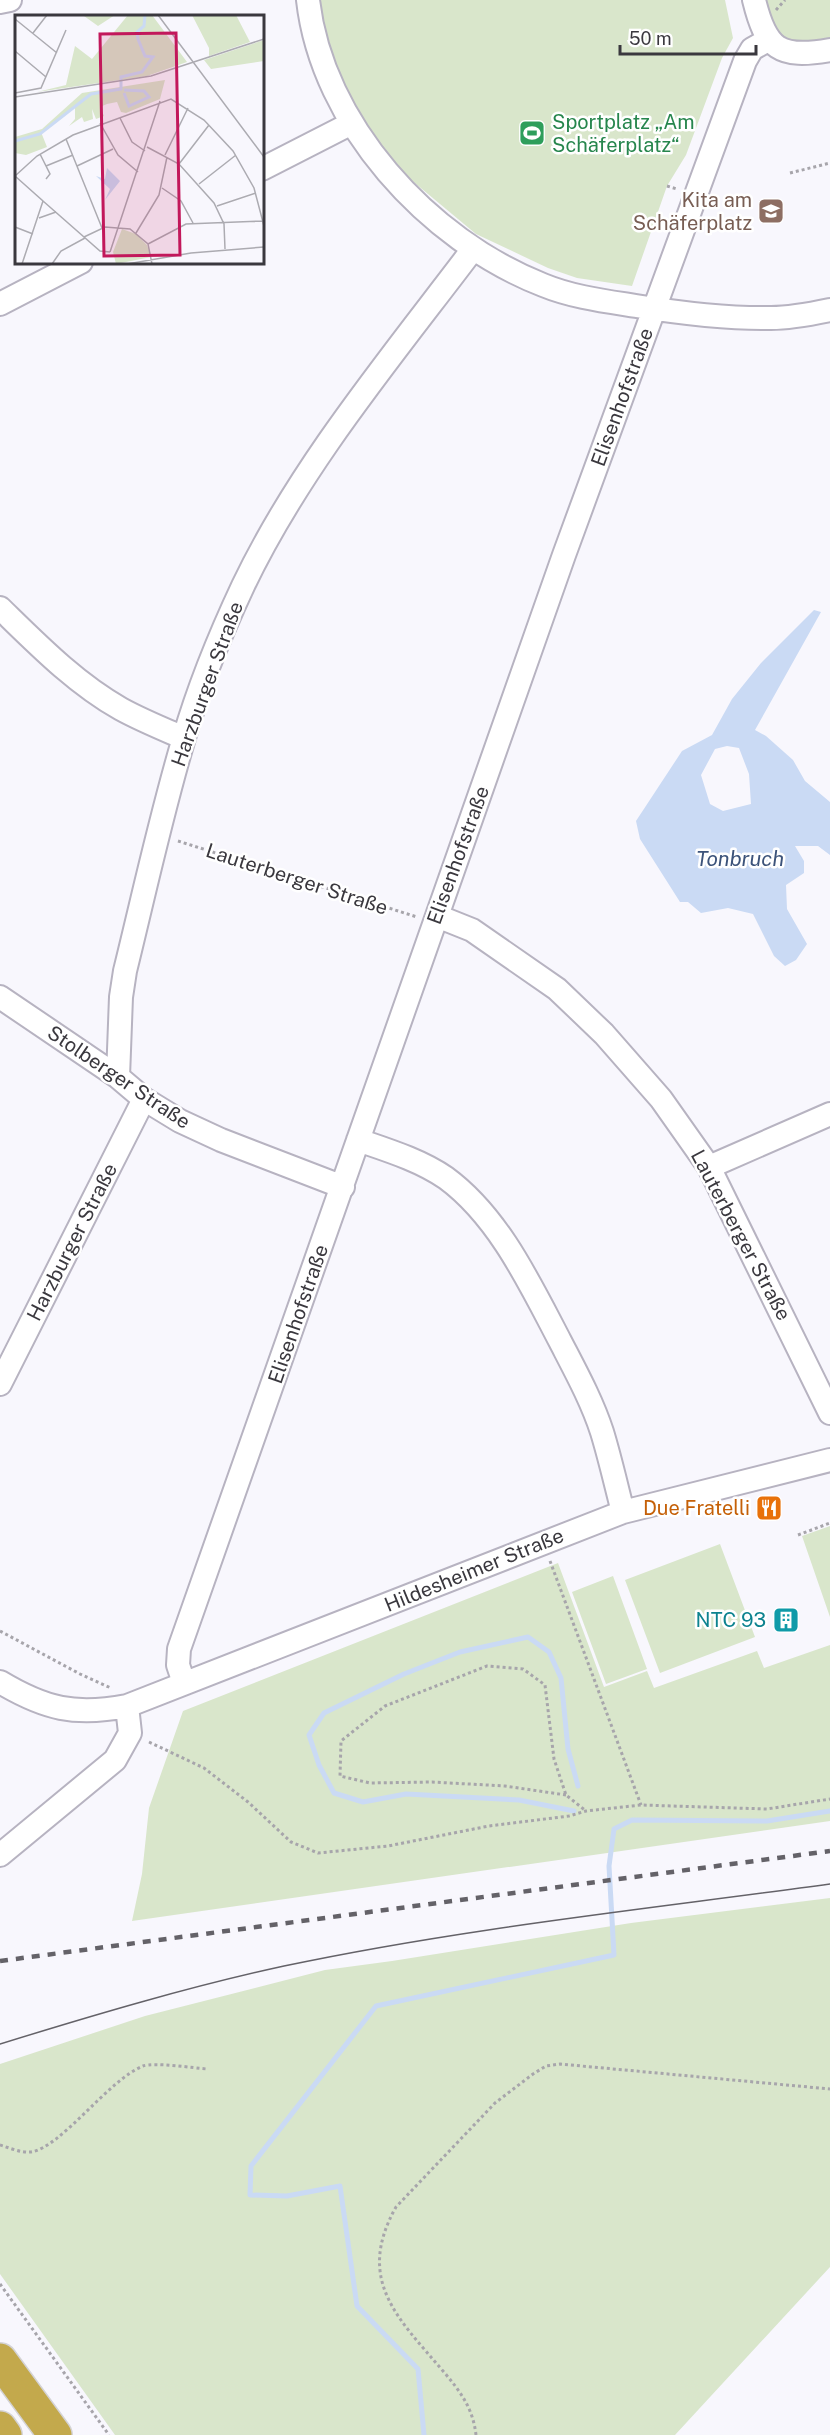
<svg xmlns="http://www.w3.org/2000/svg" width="830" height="2435" font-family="'Public Sans',sans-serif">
  <rect width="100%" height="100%" fill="#f8f7fd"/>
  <path fill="#d9e6cb" d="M317,0H725L733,38L722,58L686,155L667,186L632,286L577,278L548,268L476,234L398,169L352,110L318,17Z
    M763,0H830V39L799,45L776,34Z
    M830,1526V1617L802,1536Z
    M720,1544L755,1637L660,1673L625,1580Z
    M558,1563L604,1687L647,1671L654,1688L757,1651L764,1668L830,1645V1821L132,1921L142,1874L149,1808L183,1711Z
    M613,1576L647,1669L606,1684L572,1592Z
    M830,1898V2267L675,2435H115L0,2274V2064L145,2016L325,1970L392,1961L631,1923Z"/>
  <path fill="#cadaf4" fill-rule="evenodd" d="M814,610L821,612L755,730L766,736L793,760L805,781L830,802V855L818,846H795L804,861V873L786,885L787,909L807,944L796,960L785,966L774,956L753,914L728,908L701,913L688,902H680L640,839L636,821L682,751L712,735L732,699L761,663ZM727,746L739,748L749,774L751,804L723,811L710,804L701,775L715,749Z"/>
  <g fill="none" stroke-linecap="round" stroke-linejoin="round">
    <path stroke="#cadaf4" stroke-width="5" d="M574,1811L519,1800L406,1794L363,1802L334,1793L319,1765L309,1735L324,1713L404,1674L460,1652L528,1637L549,1652L561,1678L568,1749L578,1786
      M424,2435L418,2369L357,2306L340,2186L287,2196L250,2195L251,2166L376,2006L614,1955L609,1866L614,1829L632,1820L767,1821L830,1811"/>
    <defs>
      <path id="minor" d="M308,0C322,124 428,240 543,285C572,297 604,301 636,306C680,313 726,319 771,318C791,318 811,314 830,310
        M754,0C766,49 779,59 830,50
        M0,2L10,0
        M262,169L350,124
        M0,304L81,262
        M0,608C37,644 75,683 121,709C141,720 163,729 184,738
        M437,916L472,930L557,989L604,1034L661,1099L709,1167L830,1413
        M0,997L118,1077L144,1099L180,1121L221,1140L343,1187
        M118,1077L121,997L125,971C144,894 161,815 184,738C199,686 220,635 243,586C300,466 393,355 473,249
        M358,1140C387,1150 420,1160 446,1178C499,1217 530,1284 560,1341C575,1370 592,1401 602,1432C610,1458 616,1485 623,1512
        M709,1167L830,1114
        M0,1384L144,1099
        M0,1682C45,1709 75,1716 127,1706L623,1512L830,1460
        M184,1683L178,1665L179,1649L564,555L745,61L752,49L768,40
        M0,1855L115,1760L130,1733L127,1706"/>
      <path id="highway" d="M0,2360L55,2435
        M0,2428L5,2435"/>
    </defs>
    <use href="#minor" stroke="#b7b3c1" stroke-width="26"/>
    <use href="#highway" stroke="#d4d3d5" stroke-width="36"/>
    <path stroke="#a7a5ab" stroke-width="3" stroke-dasharray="3 3" stroke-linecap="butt" d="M776,10L785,0
      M790,173L830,163
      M667,186L677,189
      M178,841L417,917
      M798,1535L830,1523
      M550,1561L641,1805
      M0,1631L80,1674L111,1688
      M149,1742L204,1768L248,1802L291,1842L318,1853L388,1846L489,1826L569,1816L586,1811L641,1805L767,1809L830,1799
      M566,1795L505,1786L432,1782L370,1783L340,1776L341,1741L385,1706L487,1666L523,1669L545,1685L554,1759L566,1795L586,1811
      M0,2145C10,2148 21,2153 31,2152C62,2147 108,2080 143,2066C154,2062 194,2068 207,2069
      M0,2284L109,2435
      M476,2435C473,2408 460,2391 443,2371C398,2318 355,2280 396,2207L495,2103L533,2074L546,2066L560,2064L830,2089"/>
    <use href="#minor" stroke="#fff" stroke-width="22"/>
    <use href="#highway" stroke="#c3a94c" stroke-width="33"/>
    <path stroke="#646268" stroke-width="1.5" d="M0,2044C94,2015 188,1987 284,1966C464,1928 648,1909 830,1884"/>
    <path stroke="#646268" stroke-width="4.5" stroke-dasharray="8 8" stroke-linecap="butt" d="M0,1961L830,1851"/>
  </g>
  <defs>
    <symbol id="stadium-square" viewBox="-11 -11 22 22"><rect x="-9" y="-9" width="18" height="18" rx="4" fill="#2e9e5b" stroke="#fff"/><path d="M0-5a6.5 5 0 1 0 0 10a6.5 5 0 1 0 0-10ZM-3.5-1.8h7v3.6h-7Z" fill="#fff"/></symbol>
    <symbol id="school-square" viewBox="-11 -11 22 22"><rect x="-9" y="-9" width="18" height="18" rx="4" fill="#8d6e63" stroke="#fff"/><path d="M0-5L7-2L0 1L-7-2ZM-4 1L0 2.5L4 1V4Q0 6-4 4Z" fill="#fff"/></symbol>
    <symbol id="restaurant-square" viewBox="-11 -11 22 22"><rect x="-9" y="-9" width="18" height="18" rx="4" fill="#e8710a" stroke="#fff"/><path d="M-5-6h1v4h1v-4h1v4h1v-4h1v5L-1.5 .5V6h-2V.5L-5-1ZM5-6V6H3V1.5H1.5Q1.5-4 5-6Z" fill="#fff"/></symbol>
    <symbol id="building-square" viewBox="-11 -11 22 22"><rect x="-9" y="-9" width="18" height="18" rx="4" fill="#0f9aa8" stroke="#fff"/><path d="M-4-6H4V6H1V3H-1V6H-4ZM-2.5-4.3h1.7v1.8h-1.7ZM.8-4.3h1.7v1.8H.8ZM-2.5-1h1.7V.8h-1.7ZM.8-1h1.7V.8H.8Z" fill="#fff"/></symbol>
  </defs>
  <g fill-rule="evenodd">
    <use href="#stadium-square" x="517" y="118" width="30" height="30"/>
    <use href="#school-square" x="756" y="196" width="30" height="30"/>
    <use href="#restaurant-square" x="754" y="1493" width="30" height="30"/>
    <use href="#building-square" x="771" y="1605" width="30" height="30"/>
  </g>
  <g text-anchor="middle" stroke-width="5" stroke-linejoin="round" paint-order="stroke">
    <g font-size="20" fill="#27864d" stroke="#fff" text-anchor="start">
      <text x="552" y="129">Sportplatz „Am<tspan x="552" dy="23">Schäferplatz“</tspan></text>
    </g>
    <g font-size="20" fill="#785e54" stroke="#fff" text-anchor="end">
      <text x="752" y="207">Kita am<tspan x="752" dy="23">Schäferplatz</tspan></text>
    </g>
    <g font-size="20" fill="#3a383e" stroke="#fff">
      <text transform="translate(622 397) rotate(-70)" y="7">Elisenhofstraße</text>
      <text transform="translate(207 684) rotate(-70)" y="7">Harzburger Straße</text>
      <text transform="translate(458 855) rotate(-70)" y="7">Elisenhofstraße</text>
      <text transform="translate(297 879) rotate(18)" y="7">Lauterberger Straße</text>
      <text transform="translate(119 1077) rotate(34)" y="7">Stolberger Straße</text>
      <text transform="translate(741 1235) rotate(62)" y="7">Lauterberger Straße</text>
      <text transform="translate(72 1242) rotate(-63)" y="7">Harzburger Straße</text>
      <text transform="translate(298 1314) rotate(-71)" y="7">Elisenhofstraße</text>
      <text transform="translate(474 1570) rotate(-22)" y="7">Hildesheimer Straße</text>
    </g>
    <g font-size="20" fill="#c56008" stroke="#fff" text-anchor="end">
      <text x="750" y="1515">Due Fratelli</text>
    </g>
    <g font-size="20" fill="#0d838f" stroke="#fff" text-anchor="end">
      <text x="766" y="1627">NTC 93</text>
    </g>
    <g font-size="21" font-style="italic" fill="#3c537a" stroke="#fff">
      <text x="740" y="866">Tonbruch</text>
    </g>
  </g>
  <g transform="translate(15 15)">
    <rect width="249" height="249" fill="#f8f7fd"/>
    <path d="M100,0L83,11L69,1L70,0ZM113,0H137L172,47L132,61L22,77L51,70L60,31L77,44ZM177,0H221L235,27L194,41V33ZM249,25V46L196,54L189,45ZM150,65L145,84L111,98L106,97L102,87L92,89L85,92L89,101L81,104L77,94L78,104L69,107L67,102L54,111L60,104V91L26,117L32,132L11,140L0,138V122L27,114L67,78ZM107,214L121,219L132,230L136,242L101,249L98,237Z" fill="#d9e6cb"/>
    <path d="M92,153L105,166L90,185L95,174L81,161L90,164Z" fill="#cadaf4"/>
    <path fill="none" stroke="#cadaf4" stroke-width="3" d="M109,78L114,91L134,82L129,76L109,75M0,126L25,119L76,79L106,74V62L127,57L138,42L130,41L123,24L122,17L129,11L130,0"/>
    <path fill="none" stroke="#acabb1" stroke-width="1.5" d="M143,0L249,142M0,4L42,38M18,18L32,0M0,36L31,62M0,78L26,73L51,15M0,82L136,61L249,24M105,103L117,127L130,136M85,108L103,140L123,157M51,124L87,213M132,132L164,149L199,188L209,209L210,234M25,139L35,159L31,164M150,140L173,93M164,149L194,110M31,151L58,140M62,151L98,134M0,161L22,141L58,120L156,84L189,105L218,136L239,173L249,211M0,161L28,186L7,249M184,169L221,140M147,173L166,186L178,208M28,186L85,236L95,237M202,191L241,178M24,203L41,197M0,212L18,219M121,218L144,180L152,142M69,222L90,212L115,214L133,229L137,249M133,229L171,209L248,206M95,237L145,86M37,249L46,236L70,223M112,249L176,238L249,232"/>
    <path fill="#c2185b" fill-opacity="0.15" stroke="#c2185b" stroke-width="3" d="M161,18L165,240L89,241L85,19Z"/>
    <rect width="249" height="249" fill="none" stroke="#3a383e" stroke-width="3"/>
  </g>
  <path d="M620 45v9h136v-9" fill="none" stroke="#3a383e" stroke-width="3"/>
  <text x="629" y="45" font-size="18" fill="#3a383e" stroke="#ffffff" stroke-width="4.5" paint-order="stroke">50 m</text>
</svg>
